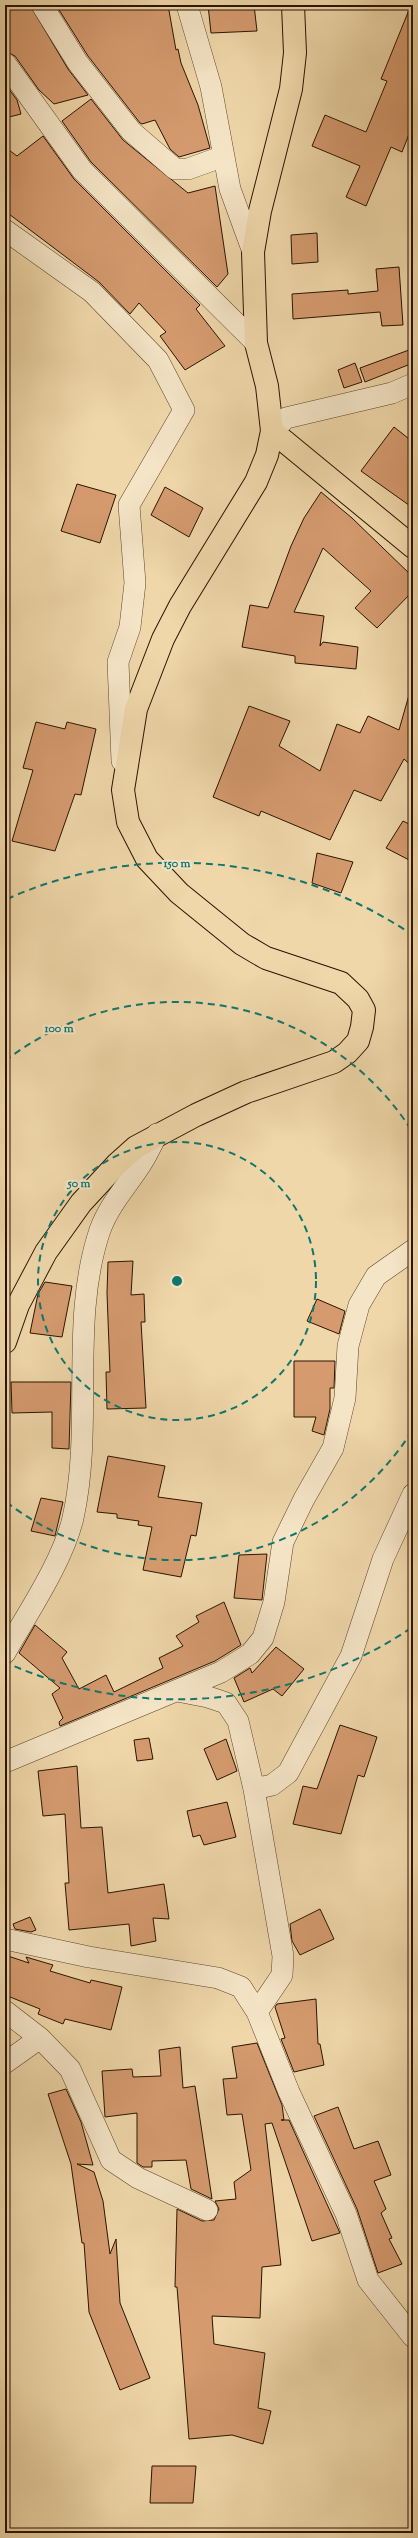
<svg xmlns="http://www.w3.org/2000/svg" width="418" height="2538" font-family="'Sorts Mill Goudy',serif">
  <rect width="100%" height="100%" fill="#efd7a9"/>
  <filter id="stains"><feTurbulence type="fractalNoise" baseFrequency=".005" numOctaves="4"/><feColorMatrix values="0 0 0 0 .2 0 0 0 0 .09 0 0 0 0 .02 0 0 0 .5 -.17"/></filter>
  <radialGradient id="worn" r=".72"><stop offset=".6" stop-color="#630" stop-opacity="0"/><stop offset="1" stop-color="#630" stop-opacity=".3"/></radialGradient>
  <path fill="#d59b6f" stroke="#2a1300" d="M5,5H30L68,69L88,95L54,104L39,90L15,56L5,51Z
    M56,5H168L176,50L178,49L181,63L198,105L210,148L179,157L170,149L155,120L142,124L140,123L88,56Z
    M208,5H254L257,31L211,33Z
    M411,5H413V124L402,152L391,147L366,206L346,197L360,166L312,146L325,115L366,132L387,81L381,79Z
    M5,84L17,100L21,114L5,118Z
    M91,99L123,140L188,193L215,186L228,274L217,287L91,162L62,121Z
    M43,136L74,179L200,305L196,309L225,346L185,370L160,336L166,332L139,303L130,314L99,282L5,211V147L17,156Z
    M317,233L318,262L292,264L291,235Z
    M399,267L403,325L382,326L380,312L293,319L292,294L348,290V294L378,291L376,269Z
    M409,350L413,363L365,382L360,368Z
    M355,363L362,382L344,388L338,370Z
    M394,427L413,442V508L361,471Z
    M77,484L116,495L100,543L61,531Z
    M165,487L203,508L189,537L151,515Z
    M321,492L352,518L413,577V591L377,628L355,608L371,591L323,548L294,612L324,616L320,646L323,642L358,647L356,669L295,663V656L242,647L250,605L268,608L291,546L304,518Z
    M409,695L413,696V767L404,759L381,801L354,790L330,840L261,811L259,816L213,797L249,706L290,721L279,746L320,771L337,724L360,733L368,716L399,730Z
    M36,722L65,729L67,722L96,729L81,795L75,794L55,851L12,841L33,770L23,768Z
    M403,821L413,826V862L386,848Z
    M317,853L353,862L341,893L312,883Z
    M133,1261L131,1295L144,1294L145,1322H141L146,1408L107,1409L106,1372H110L107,1293L108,1262Z
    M45,1282L72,1286L62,1337L30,1333L38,1294Z
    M317,1299L345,1311L339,1334L307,1321Z
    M294,1361H335L334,1388H330V1409L324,1435L312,1431L316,1417H294Z
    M11,1382H71L69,1449L52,1448V1412L12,1413Z
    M108,1456L165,1466L158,1497L202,1503L196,1536L191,1535L181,1577L143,1570L152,1527L138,1525L139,1521L117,1518V1514L97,1512Z
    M41,1498L63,1502L55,1536L31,1531Z
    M267,1554L262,1600L234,1598L239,1555Z
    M224,1602L241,1645L215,1661L60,1726L59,1722L63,1718L52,1694L60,1688L19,1653L35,1625L67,1652L62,1658L79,1689L106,1675L114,1692L163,1668L159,1658L183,1646L176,1636L199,1622L196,1616Z
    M276,1647L304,1669L282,1696L273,1689L244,1702L234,1678L250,1668L252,1673Z
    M340,1725L377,1737L364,1777L358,1775L341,1834L293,1824L303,1786L317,1789Z
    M149,1738L153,1759L137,1761L134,1740Z
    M226,1739L237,1771L217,1780L204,1749Z
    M77,1766L81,1828L102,1827L108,1893L164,1884L169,1919L153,1918L156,1941L131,1946L129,1924L69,1930L65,1883H69L65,1814L43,1816L38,1771Z
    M227,1802L236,1837L204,1845L200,1835L193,1837L187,1811Z
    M320,1909L334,1939L300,1955L292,1941L290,1924Z
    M30,1917L36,1930L31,1932L15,1929L13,1924Z
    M5,1955L29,1963L26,1957L53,1965L50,1971L90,1983L91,1980L122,1987L111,2030L65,2019L63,2024L38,2014L40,2009L5,1995Z
    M316,1999L318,2044H320L324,2065L294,2072L281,2039L285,2038L275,2007L277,2004Z
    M257,2043L282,2105L284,2120H281H289L340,2233L312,2241L272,2123L265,2124L281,2265L262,2267L260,2318L212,2316L214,2344L265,2353L258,2408L271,2411L263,2444L232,2435L189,2439L177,2287H175L177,2209L202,2221L214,2220L219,2209L215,2201L236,2199L234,2182L251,2170L242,2114L227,2115L223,2079L237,2078L232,2047Z
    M180,2047L183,2088L195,2086L212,2199L191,2189L186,2160L152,2161V2167H143L137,2163V2113L105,2117L102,2071L132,2069L133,2077L161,2076L159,2050Z
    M66,2089L81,2122L93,2165L77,2164L94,2172L103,2201L110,2254L116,2239L120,2303L150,2378L120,2390L89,2312L84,2243H82L71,2164L48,2094Z
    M338,2107L354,2149L378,2141L391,2175L374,2181L386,2209L381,2213L392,2238L389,2239L402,2264L378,2273L357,2209L314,2116Z
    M152,2466H196L193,2503H150Z"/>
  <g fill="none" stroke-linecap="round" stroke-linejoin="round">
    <defs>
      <path id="minor" d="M42,5L78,63L131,131L175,169H188L224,156
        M187,5L211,87L230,189L253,252
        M5,63L82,170L256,343
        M5,230L92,292L158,360L184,410L129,505L135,583L130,627L118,662L122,761
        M272,431L286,418L392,393L413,384
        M5,1653C27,1614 63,1561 73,1518C94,1424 69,1321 100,1230C109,1205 127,1186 141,1164C147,1155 152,1144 157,1134
        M177,1691L208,1697L226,1703L238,1721L254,1789L283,1956L282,1975L257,2012
        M5,1762L221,1672L250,1654L263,1638L274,1602L283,1542L304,1499L333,1448L345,1398L348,1346L359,1305L376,1276L413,1250
        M254,1789L272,1785L288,1773L351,1656L383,1559L413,1494
        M5,1939L89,1957L218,1978L241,1987L257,2012L289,2092L346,2214L368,2280L413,2337
        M5,2011L40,2038L70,2069L111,2160L138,2178L207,2210
        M5,2063L40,2038"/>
      <path id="major" d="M272,431L413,547
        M5,1342L18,1305L46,1252L81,1203L117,1164L136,1147L196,1115L246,1092L334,1062L347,1053L358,1041L362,1027L364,1010L358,999L341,983L266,958L242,944L179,893L147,859L128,822L123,790L136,709L163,639L180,606L256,482L267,455L272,431L267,386L256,343L253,252L260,211L291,89L295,53L293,5"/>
    </defs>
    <use href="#minor" stroke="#5b442a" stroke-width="22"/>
    <use href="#major" stroke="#2a1300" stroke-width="24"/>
    <use href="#minor" stroke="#f5e5c7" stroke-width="21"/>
    <use href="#major" stroke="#efd7a9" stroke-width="22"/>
  </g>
  <g fill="none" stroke="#0f766e" stroke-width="2" stroke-dasharray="7 5">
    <circle cx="177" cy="1281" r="139"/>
    <path d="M412 1431A279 279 0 0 1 5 1501M5 1061A279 279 0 0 1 412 1131"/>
    <path d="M411 1628A418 418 0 0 1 7 1663M7 899A418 418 0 0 1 411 934"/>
  </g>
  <circle cx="177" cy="1281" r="6" fill="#0f766e" stroke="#f5e5c7" stroke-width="2"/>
  <g font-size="12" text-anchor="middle" font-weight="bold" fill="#0f766e" stroke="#f5e5c7" stroke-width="4" stroke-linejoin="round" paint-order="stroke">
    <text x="177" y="867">150 m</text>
    <text x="59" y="1032">100 m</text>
    <text x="79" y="1187">50 m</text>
  </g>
  <rect width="418" height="2538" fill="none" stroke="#efd7a9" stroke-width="20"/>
  <rect x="6" y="6" width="406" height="2526" fill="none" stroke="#2a1300" stroke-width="2"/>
  <rect x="10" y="10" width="398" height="2518" fill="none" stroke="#2a1300"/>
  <rect width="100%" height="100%" filter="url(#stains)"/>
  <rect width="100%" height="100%" fill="url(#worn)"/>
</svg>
